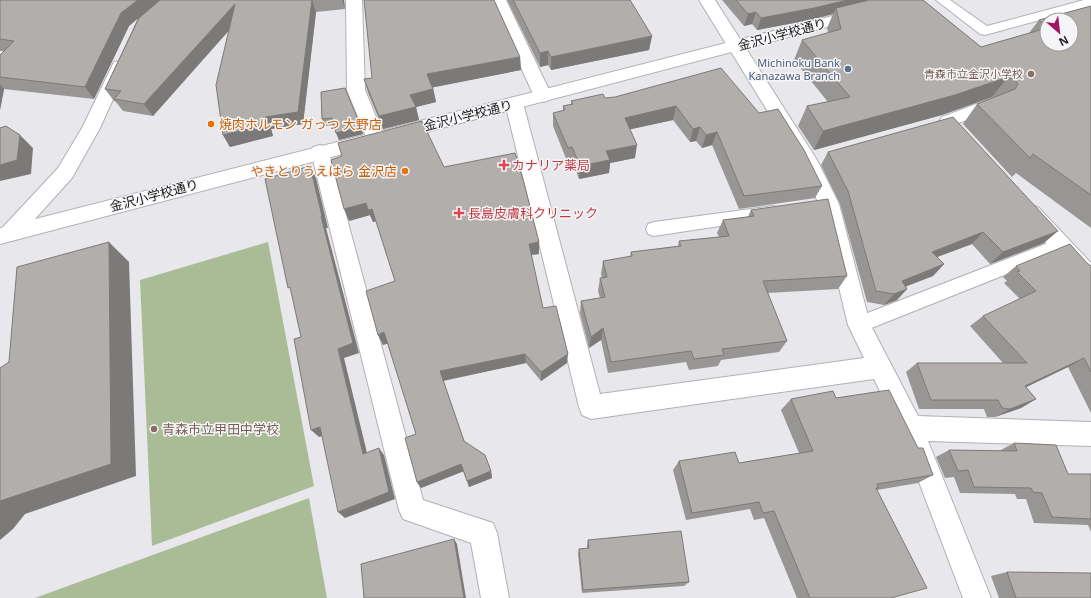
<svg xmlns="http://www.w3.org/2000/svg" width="1091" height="598" font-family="'Noto Sans','Noto Sans JP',sans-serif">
  <rect width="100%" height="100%" fill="#e8e7eb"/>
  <path fill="#a9bc96" d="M268,242L314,486L152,546L140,280Z
    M309,498L327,598H35Z"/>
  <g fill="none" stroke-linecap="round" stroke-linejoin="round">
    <defs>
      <path id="lane" d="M936,0H950L987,26L1084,0H1091V6L985,35L980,34Z
        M773,206L779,208L781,212L779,216L773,218L654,236L648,234L646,229L648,224L654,222Z
        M1061,238L1067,240L1069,245L1067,250L859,333L852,331L850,325L852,319Z"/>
      <path id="street" d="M346,0H362L365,90L385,139L382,144L376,146L370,144L367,139L347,90Z
        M490,0H506L552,96L549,100L543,102L537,100L534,96Z
        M699,0H715L817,160L839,204L870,324L918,416L1091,422V446L928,441L991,598H963L900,432L874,379L591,419L582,415L579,407L505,103L508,99L514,97L520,99L523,103L600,394L864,358L848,325L819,204L799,162Z
        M120,61L126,62L128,66L100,128L72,178L17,239L10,241L3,239L0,233L3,227L58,168L82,128L112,66L114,62Z
        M992,98L998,100L1001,104L998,108L948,127L942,125L939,121L942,117Z
        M320,145L327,147L329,152L423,500L493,523L497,533L509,598H481L471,543L403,519L399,510L311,152L313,147Z
        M1032,205L1039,208L1091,263V283C1068,275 1042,237 1025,218L1022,213L1025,208Z"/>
      <path id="secondary" d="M895,0H921L918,3L0,244V228Z"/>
    </defs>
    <use href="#lane" stroke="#b1b1b4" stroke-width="2"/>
    <use href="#street" stroke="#b1b1b4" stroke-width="2"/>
    <use href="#secondary" stroke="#b1b1b4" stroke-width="2"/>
    <use href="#lane" fill="#fff" fill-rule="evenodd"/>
    <use href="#street" fill="#fff" fill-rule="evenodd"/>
    <use href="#secondary" fill="#fff" fill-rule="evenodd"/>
  </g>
  <path fill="#989694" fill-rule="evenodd" d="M0,0H344L345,9L316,12L303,124L271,129L273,136L230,147L223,135L229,30L153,116L123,111L116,102L114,101L105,89L138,18L129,26L94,99L4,89L0,110V55L4,51H0Z
    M507,0H630L652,36L649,50L551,70L548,65L540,67Z
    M722,0H923L981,47L1029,33L1039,20L1091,6V228L1016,173L1012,177L963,124L977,104L995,97H992L942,115L814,150L798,126L807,106L828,102L794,60L802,40L828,33L827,28L833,14L810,20L757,30L752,24L744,26ZM1047,20H1071L1047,44Z
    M520,57L521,70L433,87L436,102L416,107L419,120L383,129L368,93L364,79Z
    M321,92L361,127L363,134L339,140L334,125L325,126L322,119Z
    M605,98L759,113L822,186L815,198L739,209L712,145L702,148L696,141L690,142L673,120L630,129L635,158L610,163L609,173L579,179L572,160L567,161L553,126V113L563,111V106L571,104V101Z
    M828,152L1044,243L990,264L972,244L937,257L944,264L933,276L905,286L907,289L897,300L884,305L867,302L840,204L821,165Z
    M444,167L539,242V254L531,255L543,308L567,363L541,381L526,363L443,380L464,441L491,471L492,478L469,487L464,471L421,488L417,482L416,434L388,343L383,345L395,281L376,221L373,222L370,215L349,221Z
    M751,210L847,276L838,289L767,293L787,341L779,352L721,360L718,366L689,370L686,362L608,373L601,340L589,348L580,313L581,301L600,298L598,291L600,278H602L601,274L603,261L630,257L631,252L678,246L679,241L719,237L717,233L723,220L748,217Z
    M1087,263L1091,266V413L1068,367L1026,387L1036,399L1021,408L995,417H987L984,409H919L906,372L917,363H1003L970,326L983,316L1020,299L1004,283L1007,281L1003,277L1016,266Z
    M836,398L918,448L933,475L918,483L877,490L891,598H797L764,518L754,520L750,509L686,520L673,470L679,461L739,463L799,453L781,410L791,399Z
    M1014,443L1068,474H1091V532L1088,525L1034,523L1026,499H1017L1015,494L960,493L954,477L945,478L936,457L949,450L999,451Z
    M588,540L689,582L684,586L582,593L578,554L579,549L587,548V545Z
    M1007,572L1091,598H999L991,576Z"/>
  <path fill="#7c7a78" d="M138,0H160L129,26L94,99L85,87L121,13Z
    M312,0L316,12L303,124L271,129L273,136L230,147L223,135L265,117Z
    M342,0H344L345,9Z
    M848,0H889L836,8L833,14L810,20L757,30L761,18Z
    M235,4L241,17L153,116L144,104Z
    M756,12L752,24L744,26L748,14Z
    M652,36L649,50L551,70V57Z
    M548,51V65L540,67V53Z
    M520,57L521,70L430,88L427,74Z
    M1008,77L992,97L942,115L814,150L823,131Z
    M0,84L4,89L0,110Z
    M433,89L436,102L416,107L419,120L383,129L379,116L410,95Z
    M676,106L673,120L623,131L625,118Z
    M361,127L363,134L339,140L336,133Z
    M700,127L696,141L690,142L693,129Z
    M717,132L712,145L702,148L706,135Z
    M20,135L33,148L31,174L0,181V165Z
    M637,145L635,158L610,163L609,173L579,179L580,166L606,151Z
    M310,166L316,178L328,228H326L359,353L344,358L369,461L363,454L338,349L321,216Z
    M366,203L372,209L377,221L373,222L370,215L349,221L344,209Z
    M1058,231L1044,243L990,264L1003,252Z
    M983,232L972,244L921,263L932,252Z
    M109,242L129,262L136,476L25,514L13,529L0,540V501Z
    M539,242V254L529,255V244Z
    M944,264L933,276L892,292L902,281Z
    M907,289L897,300L884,305L894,294Z
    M603,328L601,340L589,348L591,337Z
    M384,332L389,343L383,345L378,335Z
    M525,354L526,363L443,381L440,371Z
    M568,354L567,363L541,381V372Z
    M1084,358L1068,367L1010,395L1025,386Z
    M1036,399L1021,408L995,417L1010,409Z
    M320,427L327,435L319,437L311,430Z
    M379,448L384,455L395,499L345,518L338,512Z
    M461,464L464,471L421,488L417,482Z
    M491,471L492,478L469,487L467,481Z
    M454,539L457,544L466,598H464Z"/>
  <path fill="#b1aeac" stroke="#7c7a78" d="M0,0H138L121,13L85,87L0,77V55L14,41L0,39Z
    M160,0H312L298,112L265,117L267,124L223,135L216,85L235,4L144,104L114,99L121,91L105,89L139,18Z
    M364,0H494L520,57L427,74L433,89L410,95L416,107L379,116L364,79L372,78Z
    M513,0H630L652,36L551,57L548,51L540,53Z
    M736,0H848L814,8L761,18L756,12L748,14Z
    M869,0H923L981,47L1047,28V44H1071V20H1047V27L1039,20L1091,6V195L1033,154L1030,158L977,104L1015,89L1018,84L1014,79L1008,77L955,95L823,131L807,106L850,97L802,40L841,29L836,8Z
    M721,68L759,113L778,109L804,150L822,186L744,196L717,132L706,135L700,127L693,129L676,106L625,118L637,145L606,151L610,160L580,166L572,147L568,148L553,113L565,110L563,106L573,104L571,101L603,94L605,98L615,97Z
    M345,88L361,127L336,133L332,118L322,119L321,92Z
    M953,117L1058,231L1003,252L983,232L932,252L944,264L902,281L907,289L894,294L876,291L848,191L828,152Z
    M422,121L444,167L515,153L524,183L539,242L529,244L543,308L556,306L568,354L541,372L525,354L440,371L464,441L485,455L491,471L467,481L461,464L417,482L405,438L416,434L384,332L378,335L366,291L395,281L372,209L368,210L366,203L344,209L331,160L342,156L338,143Z
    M6,126L20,135L17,160L0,165V128Z
    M310,166L322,216H321L353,343L338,349L363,454L379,448L389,492L338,512L320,427L311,430L294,339L301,337L290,287L288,288L265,179Z
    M828,199L847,276L763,281L787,341L722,349L724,355L694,359L691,351L611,362L603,328L591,337L581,301L605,297L600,278L607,277L603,261L632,256L631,252L681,246L679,241L729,236L723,220L754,216L751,210Z
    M109,242L111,464L0,501V368L9,362L17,267Z
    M1070,244L1087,263L1091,266V372L1084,358L1025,386L1036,399L1010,409L1002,408L998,400H931L917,363H1027L983,316L1036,291L1017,272L1020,271L1016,266Z
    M889,390L918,448H923L933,475L877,484L878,488H876L927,588L891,598H810L774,511L763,513L759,502L692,513L679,461L735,452L739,463L813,451L791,399L833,391L836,398Z
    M1014,443L1056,445L1068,474H1091V519L1052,517L1042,493L1033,492L1031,488L974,487L968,470L958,471L949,450L1017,451Z
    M681,531L689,582L583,590L579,549L589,548L588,540Z
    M454,539L464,598H364L361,564Z
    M1007,572L1091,573V598H1016Z"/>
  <circle fill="#5c6f8a" stroke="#f5f5f8" stroke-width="1.5" cx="848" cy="69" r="4"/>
  <g fill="#8d6e63" stroke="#f5f5f8" stroke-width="1.5">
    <circle cx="1031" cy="74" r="4"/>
    <circle cx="154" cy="429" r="4"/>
  </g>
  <g fill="#e8710a" stroke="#f5f5f8" stroke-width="1.5">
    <circle cx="211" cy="124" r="4"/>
    <circle cx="405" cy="171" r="4"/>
  </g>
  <g fill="#e0444e" stroke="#f5f5f8" stroke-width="1.5">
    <path d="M502 159h4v4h4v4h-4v4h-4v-4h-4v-4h4z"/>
    <path d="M457 207h4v4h4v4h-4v4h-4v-4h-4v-4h4z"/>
  </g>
  <g text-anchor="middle" stroke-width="3" stroke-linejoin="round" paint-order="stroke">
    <g font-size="11" fill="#4e5e75" stroke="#f5f5f8" text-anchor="end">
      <text x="840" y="67">Michinoku Bank<tspan x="840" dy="13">Kanazawa Branch</tspan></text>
    </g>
    <g font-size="11" fill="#785e54" stroke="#f5f5f8" text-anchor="end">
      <text x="1023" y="78">青森市立金沢小学校</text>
    </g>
    <g font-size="13" fill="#1b1b1c" stroke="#f5f5f8">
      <text transform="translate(782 34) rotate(-15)" y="5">金沢小学校通り</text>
      <text transform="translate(468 115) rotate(-14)" y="5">金沢小学校通り</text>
      <text transform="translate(154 195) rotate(-15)" y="5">金沢小学校通り</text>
    </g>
    <g font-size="13" fill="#c56008" stroke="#f5f5f8" text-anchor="start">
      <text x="219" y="129">焼肉ホルモン ガっつ 大野店</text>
      <text x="397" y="176" text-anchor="end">やきとりうえはら 金沢店</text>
    </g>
    <g font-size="13" fill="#be3a42" stroke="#f5f5f8" text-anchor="start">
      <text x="512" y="170">カナリア薬局</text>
      <text x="468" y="218">長島皮膚科クリニック</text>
    </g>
    <g font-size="13" fill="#785e54" stroke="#f5f5f8" text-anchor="start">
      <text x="162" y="434">青森市立甲田中学校</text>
    </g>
  </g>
  <g transform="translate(1059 32) rotate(152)"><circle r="19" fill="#f5f5f8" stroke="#9e9ea0"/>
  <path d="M0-3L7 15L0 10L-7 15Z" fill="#9f1663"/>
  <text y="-6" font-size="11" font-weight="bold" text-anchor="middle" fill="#1b1b1c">N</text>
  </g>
</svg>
